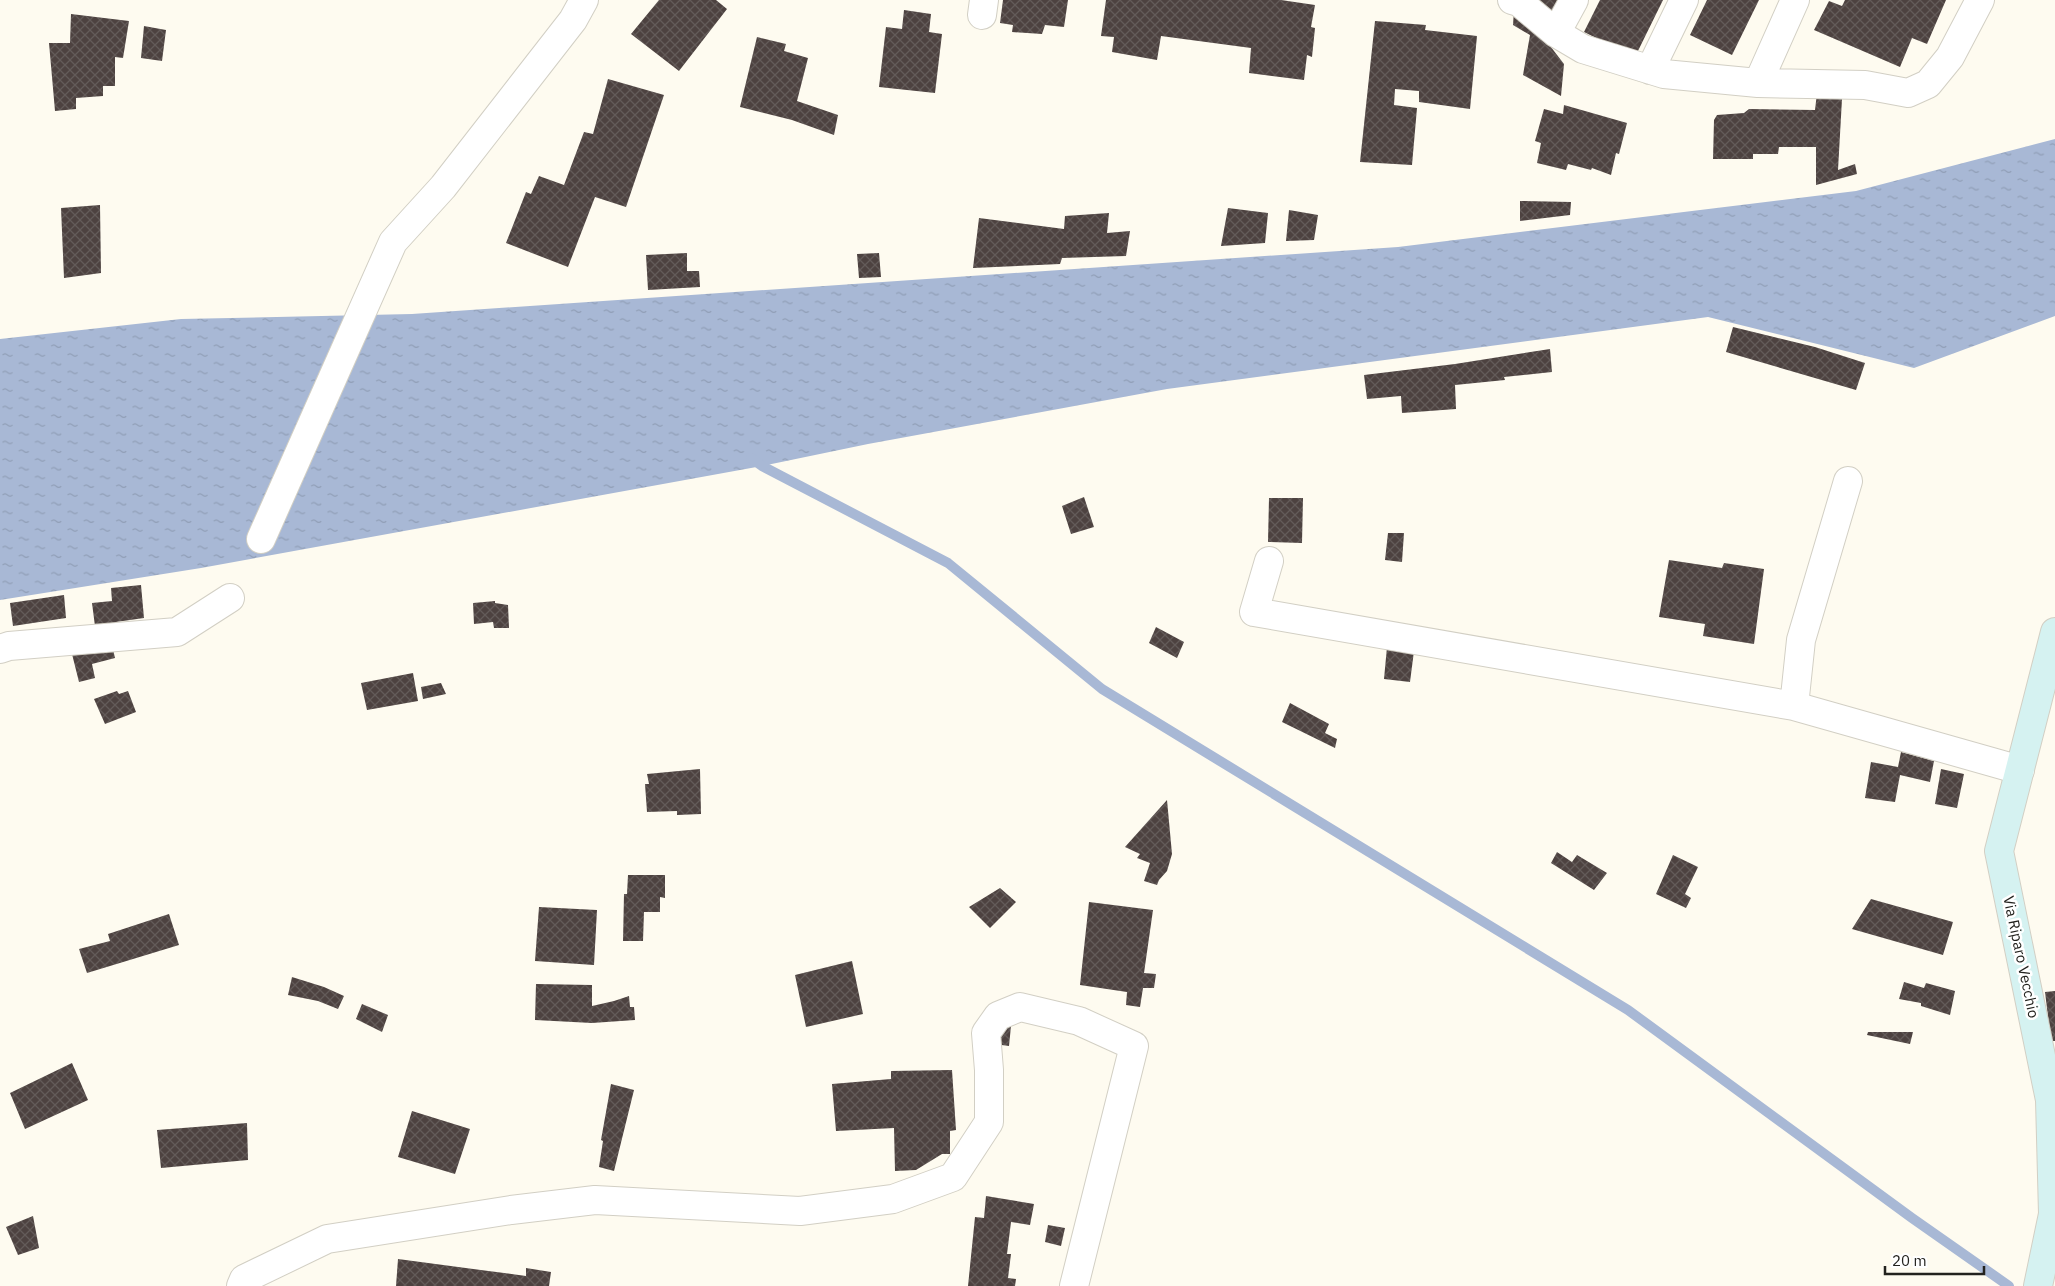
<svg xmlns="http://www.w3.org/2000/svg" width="2055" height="1286" font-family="'IBM Plex Sans',sans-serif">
  <defs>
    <pattern id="water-ripples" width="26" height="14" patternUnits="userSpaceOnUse" patternTransform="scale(1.25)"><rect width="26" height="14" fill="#a8b8d5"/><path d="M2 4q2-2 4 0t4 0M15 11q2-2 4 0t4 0" fill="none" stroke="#909eb6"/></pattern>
    <pattern id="building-cross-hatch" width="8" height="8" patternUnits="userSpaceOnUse" patternTransform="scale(1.25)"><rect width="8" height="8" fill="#4d4240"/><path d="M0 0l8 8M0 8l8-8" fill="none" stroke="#635b59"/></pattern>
  </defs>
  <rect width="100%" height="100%" fill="#fefbf0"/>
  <path fill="url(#water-ripples)" d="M2055,139V316L1914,368L1708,317L1167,389L868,444L762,466L201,568L0,600V339L181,319L412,314L1398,247L1856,191Z"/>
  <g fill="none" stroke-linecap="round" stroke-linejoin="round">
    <path stroke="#a8b8d5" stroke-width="10" d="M751,458L762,466L948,563L1102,689L1628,1010L1912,1218L2009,1286"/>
  </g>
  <path fill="url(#building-cross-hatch)" d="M659,0H716L727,9L679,71L631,34Z
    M1003,0H1068L1064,27L1045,25L1042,34L1012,32L1013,25L1000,23Z
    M1106,0H1281L1315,5L1311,27L1315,28L1312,57L1307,55L1304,80L1249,73L1251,48L1161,36L1157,60L1112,52L1114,37L1101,36Z
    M1535,0H1567L1555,20L1543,3Z
    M1600,0H1663L1635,57L1584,32Z
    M1707,0H1759L1732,55L1690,35Z
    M1845,0H1946L1927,44L1912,38L1900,67L1814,30L1829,1L1842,6Z
    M904,10L931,14L929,32L942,34L935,93L879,87L886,27L902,29Z
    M1514,10L1534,25L1564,64L1561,96L1523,75L1530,35L1513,25Z
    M71,14L129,21L123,58L115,57V86H103V96L76,98V109L55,111L49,43H70Z
    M1375,21L1426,25L1425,30L1477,36L1470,109L1419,102V91L1395,89L1394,105L1417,108L1412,165L1360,162Z
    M144,26L166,30L162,61L141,58Z
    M757,37L786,44L784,51L808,58L797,101L838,115L834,135L792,120L740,107Z
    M608,79L664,95L626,207L595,197L568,267L506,243L526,192L531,194L539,176L564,185L584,132L593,134Z
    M1817,93L1842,99L1838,170L1855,164L1857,174L1816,185V147H1779L1778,154H1753V159H1713L1714,120L1717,115L1744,113L1749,109L1815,110Z
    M1564,105L1627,123L1619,154L1616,153L1611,175L1592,168L1591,170L1568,164L1566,170L1537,163L1541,143L1535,141L1544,109L1563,114Z
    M1520,201L1571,202L1570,215L1520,221Z
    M100,205L101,273L64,278L61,208Z
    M1228,208L1268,213L1265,243L1221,246Z
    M1289,210L1318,215L1314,240L1286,241Z
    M1109,213L1107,233L1130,231L1126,256L1062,258L1060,264L973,268L979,218L1064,229L1065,216Z
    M687,253V271H699L700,287L648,290L646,255Z
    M879,253L881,277L859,278L857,254Z
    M1733,327L1815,347L1865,363L1856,390L1726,352Z
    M1550,349L1552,372L1504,377L1505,380L1455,385L1456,409L1402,413L1401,396L1367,399L1364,375L1455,364Z
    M1084,497L1094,527L1071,534L1062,506Z
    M1269,498H1303L1302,543L1268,542Z
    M1388,533H1404L1402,562L1385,560Z
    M1669,560L1722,568L1724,563L1764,569L1754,644L1703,636L1705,624L1659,617Z
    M141,585L144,618L116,622L117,630L96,634L92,603L112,601L111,588Z
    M64,595L66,618L13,626L10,603Z
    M495,601V603L508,605L509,628H494L493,622L474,624L473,603Z
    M1156,627L1184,642L1177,658L1149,643Z
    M112,645L115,658L92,664L95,678L79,682L72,654Z
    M1387,647L1414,651L1410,682L1384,679Z
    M413,673L418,701L367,710L361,683Z
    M441,683L446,694L423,699L421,687Z
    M117,691L119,694L128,691L136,712L105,724L94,699Z
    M1290,703L1329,724L1325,733L1337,739L1335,748L1282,722Z
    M1901,752L1934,761L1930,782L1900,775L1895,802L1865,798L1871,762L1898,767Z
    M700,769L701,814L677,815V811L647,812L645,784H649L647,774Z
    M1941,769L1964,774L1957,808L1935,804Z
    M1167,800L1172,854L1167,871L1159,880L1157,885L1144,881L1150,863L1137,858L1140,854L1125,847Z
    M1557,852L1572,862L1577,855L1607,873L1594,890L1551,863Z
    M1673,855L1698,867L1685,894L1691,898L1686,908L1656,894Z
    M628,875H665V898L660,897V912H644L643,941H623L624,894H627Z
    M1000,888L1016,902L990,928L969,907Z
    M1871,899L1953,922L1943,955L1852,929Z
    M1089,902L1153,910L1144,973L1156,974L1154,988H1143L1140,1007L1126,1005L1127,992L1080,985Z
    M539,907L597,910L594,965L535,961Z
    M169,914L179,945L87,973L79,949L110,941L108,934Z
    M852,961L863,1014L806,1027L795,975Z
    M292,977L324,987L344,996L338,1009L318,1001L288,995Z
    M1904,982L1924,988L1926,983L1955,991L1950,1015L1921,1006V1003L1899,999Z
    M536,984L592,985V1006L614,1001L629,996L630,1007H634L635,1020L592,1023L535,1020Z
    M2055,991V1041H2051L2045,992Z
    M362,1004L388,1015L382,1032L356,1019Z
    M996,1025L1011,1026L1009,1046L994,1044Z
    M1868,1032H1913L1910,1044L1867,1035Z
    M72,1063L88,1100L25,1129L10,1093Z
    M952,1070L956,1130L950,1131V1154H942L916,1170L895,1171L894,1128L836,1131L832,1084L891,1079V1071Z
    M611,1084L634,1090L614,1171L599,1167L603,1141L601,1140Z
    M412,1111L470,1129L455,1174L398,1157Z
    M247,1123L248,1160L161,1168L157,1130Z
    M986,1196L1034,1204L1030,1225L1011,1222L1007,1254H1011L1008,1278L1016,1279L1015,1286H968L975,1217L984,1218Z
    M33,1216L39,1248L18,1255L6,1227Z
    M1048,1225L1065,1228L1061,1246L1045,1242Z
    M398,1259L526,1276V1268L551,1272L549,1286H396Z"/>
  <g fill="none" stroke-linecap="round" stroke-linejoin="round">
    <defs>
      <path id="street" d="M1512,0L1519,2L1556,33L1583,49L1664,74L1758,83L1865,85L1908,93L1928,84L1950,57L1980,0
        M982,15L984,0
        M1556,33L1574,0
        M1650,70L1684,0
        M1758,83L1795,0
        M261,539L393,242L443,187L573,20L584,0
        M1269,561L1254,612L1794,706L2020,770
        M0,649L9,646L177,632L230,598
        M1794,706L1801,640L1848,481
        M241,1286L244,1279L327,1239L511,1210L595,1200L800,1211L893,1199L953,1177L989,1122V1070L986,1033L998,1016L1020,1007L1079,1021L1134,1046L1074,1286"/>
      <path id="secondary" d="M2038,1286L2053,1214L2050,1100L1999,851L2055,632"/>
    </defs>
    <use href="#street" stroke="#d2cfc4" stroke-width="30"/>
    <use href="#secondary" stroke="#d2cfc4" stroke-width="30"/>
    <use href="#street" stroke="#fff" stroke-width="28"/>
    <use href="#secondary" stroke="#d5f2f1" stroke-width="28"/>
  </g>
  <g text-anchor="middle" stroke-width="5" stroke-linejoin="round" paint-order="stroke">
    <g font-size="15" fill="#23221e" stroke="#fff">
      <text transform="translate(2021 957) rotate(78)" y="5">Via Riparo Vecchio</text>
    </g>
  </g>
  <path d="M1885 1266v8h99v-8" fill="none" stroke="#23221e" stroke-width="2.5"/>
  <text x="1892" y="1266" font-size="15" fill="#23221e" stroke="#ffffff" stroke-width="4" paint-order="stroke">20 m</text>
</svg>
